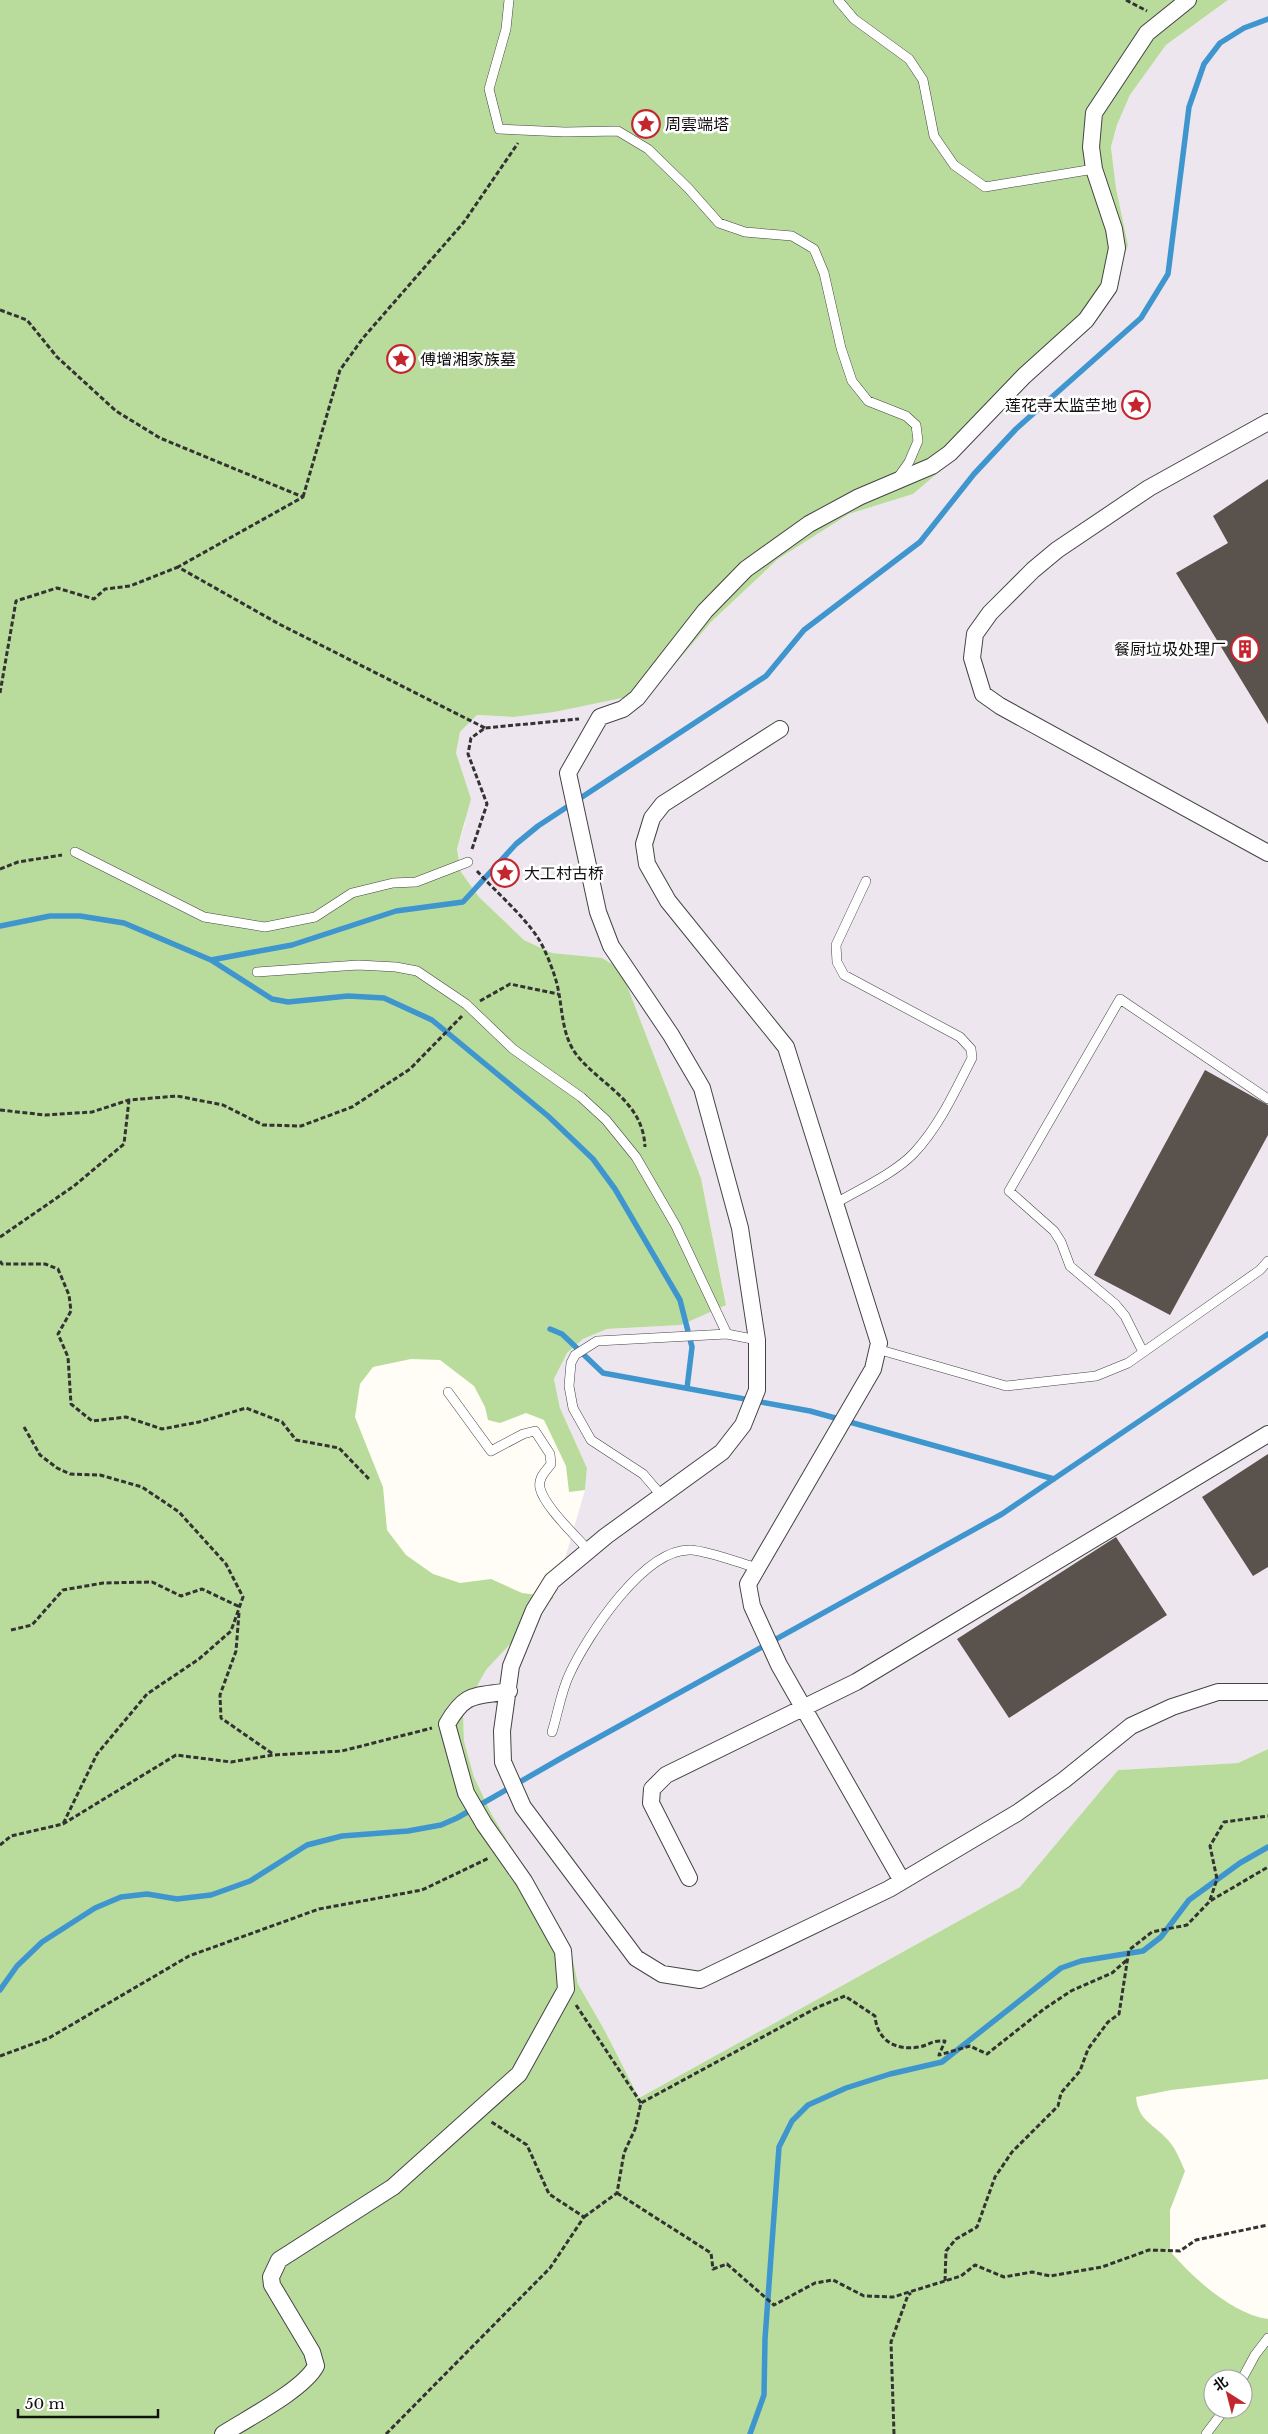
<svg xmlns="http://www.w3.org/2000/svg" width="1268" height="2434" font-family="'Libre Baskerville','Noto Sans SC',serif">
  <rect width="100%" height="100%" fill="#fffdf5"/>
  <path fill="#eee6ef" d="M1228,0H1268V1749L1238,1763L1118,1770L1020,1887L639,2098L605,2031L578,1984L571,1951L562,1930L492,1815L474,1777L464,1741L463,1711L486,1670L554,1596L585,1490L587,1468L560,1408L554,1379L567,1353L583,1339L607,1329L681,1325L726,1304L701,1178L628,988L602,959L552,953L524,940L479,897L461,872L457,849L465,823L456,753L460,732L477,715L513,717L711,622L778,559L849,514L913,494L1128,245L1116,188L1111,147L1117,125L1130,95L1166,45Z"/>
  <path fill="#b9dc9c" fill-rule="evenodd" d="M0,0H1228L1166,45L1130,95L1117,125L1111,147L1116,188L1128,245L1113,288L960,454L913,494L849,514L778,559L711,622L651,692L554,712L513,717L477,715L460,732L456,753L471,799L457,849L461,872L479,897L524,940L552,953L602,958L617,967L628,988L701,1178L726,1305L681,1325L607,1329L583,1339L567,1353L554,1379L560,1408L587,1468L585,1490L569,1492L566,1466L544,1420L526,1413L500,1423L488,1420L485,1407L474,1386L440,1360L411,1359L373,1367L360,1384L355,1417L383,1487L387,1530L406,1555L433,1574L460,1583L491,1579L522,1593L554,1597L486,1670L463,1711L464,1741L474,1777L492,1815L562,1930L571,1951L578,1984L605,2031L639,2098L1020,1887L1118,1770L1238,1763L1268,1749V2079L1171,2090L1136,2097C1138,2121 1154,2124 1168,2140C1176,2149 1180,2160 1185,2171L1170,2210V2251C1193,2278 1232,2314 1268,2319V2434H0ZM1213,2379H1243V2409H1213Z"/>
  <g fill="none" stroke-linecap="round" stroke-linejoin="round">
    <path stroke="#3f96cf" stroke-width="5.5" d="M0,926L50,916H80L124,923L211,960L292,945L396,911L463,902L516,844L538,826L766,676L804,630L920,542L974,474L1016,429L1141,318L1168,274L1189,107L1204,64L1220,43L1244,28L1268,19
      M211,960L272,999L288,1002L348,996L384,998L432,1020L548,1116L593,1159L615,1189L680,1300L692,1347L687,1388
      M550,1329L562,1334L603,1373L810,1411L1054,1479
      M0,1990L17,1966L42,1942L95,1908L121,1897L147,1894L177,1899L211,1895L250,1881L307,1845L342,1836L408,1831L441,1825L457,1818L565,1756L1002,1514L1268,1334
      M750,2434L764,2395L765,2339L779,2147L792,2121L808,2105L846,2088L890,2074L942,2062L1061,1968L1081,1961L1143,1951L1161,1937L1189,1900L1240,1863L1268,1847"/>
  </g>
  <path fill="#5a524d" d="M1268,479V724L1176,573L1228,543L1213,516Z
    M1205,1070L1268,1105V1135L1170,1315L1094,1275Z
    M1268,1454V1567L1253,1576L1202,1497Z
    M1116,1537L1167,1615L1009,1718L957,1639Z"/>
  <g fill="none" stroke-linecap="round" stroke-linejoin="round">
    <defs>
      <path id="service" d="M509,0L506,29L489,89L499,129L565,132L618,131L648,149L688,188L719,223L745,232L792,236L814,249L824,273L841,348L852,381L868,401L906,416L916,425L918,441L909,462L897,479
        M838,0L854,19L909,59L923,80L934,136L954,165L985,187L1094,169
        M75,852L204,917L265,927L315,917L352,893L393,883L416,882L468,862
        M257,972L358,965L396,967L417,971L466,1004L513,1049L581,1097L606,1120L636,1157L676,1226L727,1334L757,1340
        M836,1203C860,1189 895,1173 914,1153C940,1125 955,1091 972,1058L971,1049L960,1037L844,975L837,962L836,945L866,881
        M877,1349L1006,1386L1096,1376L1128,1363L1260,1270L1268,1261
        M1143,1352L1125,1316L1115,1304L1070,1266L1061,1242L1054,1231L1009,1191L1120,999L1268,1099
        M448,1392L491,1451L523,1434L535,1431L550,1454L551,1464C545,1472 538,1478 540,1488C544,1506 576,1536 588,1550
        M661,1495L643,1474L591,1440L573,1408L569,1386L571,1363L575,1355L597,1341L727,1334
        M552,1732C558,1713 561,1691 570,1673C588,1635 644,1548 691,1550C708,1551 740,1563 757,1568
        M1242,2379L1255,2355L1268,2338
        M1206,2434L1225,2409"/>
      <path id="minor" d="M1188,0L1147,33L1094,113L1091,147L1094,169L1114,229L1117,248L1109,287L1086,320L1024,376L950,453L932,466L859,497L809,524L746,569L705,611L637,698L623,709L600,717L568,773L598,912L611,946L671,1035L702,1088L740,1228L757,1340V1390L743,1425L722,1452L606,1536L552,1581L534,1610L511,1666L502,1731L503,1762L523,1807L636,1958L662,1974L700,1980L889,1889L1017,1813L1064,1780L1131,1726L1172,1707L1218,1692H1268
        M1268,422L1149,488L1057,550L1033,570L990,613L975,634L972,658L983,694L1000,706L1268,853
        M780,729L663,804L652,818L644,844L647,864L668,901L786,1047L879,1343L873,1369L748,1584L752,1606L779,1665L902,1881
        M689,1878L651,1803L652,1789L666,1775L856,1682L1268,1434
        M223,2434C248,2418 303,2390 316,2366L312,2352L272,2285L271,2277L279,2260L393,2187L519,2074L566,1989L563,1951L524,1881L484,1824L466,1793L447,1724C466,1691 475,1697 509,1691"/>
    </defs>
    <use href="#service" stroke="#444" stroke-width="10"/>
    <use href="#minor" stroke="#444" stroke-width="18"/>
    <path stroke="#333" stroke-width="3" stroke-dasharray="5 2.5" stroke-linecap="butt" d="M1126,0L1147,11
      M0,310L27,320L57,357L116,411L160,438L303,497L178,567L279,624L485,728
      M303,497L340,370L363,338L464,222L518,143
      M0,693L16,601L57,588L94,599L105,589L130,586L178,567
      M472,849L487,804L468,754L471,738L485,728L579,719
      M0,869L18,862L62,855
      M477,871C495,891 524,916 538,938C545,949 551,965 555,977C564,1005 559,1036 580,1059C606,1088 643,1103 645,1147
      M480,1001L510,984L558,994
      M0,1110L45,1115L92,1112L129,1100L177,1096L223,1105L263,1125L301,1126L352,1107L410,1069L462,1016
      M0,1237L74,1186L124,1144L129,1100
      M0,1261L2,1264H45L58,1269L69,1295L71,1311L58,1334L68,1357L71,1404L92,1421L126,1417L162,1429L199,1422L246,1408L282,1422L296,1440L339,1448L369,1479
      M24,1427L40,1455L57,1468L70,1474L100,1475L142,1487L179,1512L226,1564L243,1597L231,1631L199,1659L147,1694L97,1754L63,1824
      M239,1613L236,1651L220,1695L221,1718L273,1754
      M11,1630L32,1625L63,1590L103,1583L152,1582L181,1596L202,1589L240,1607
      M0,1845L11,1836L63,1824L176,1755L231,1762L273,1755L342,1751L432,1728
      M1210,1900L1217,1879L1210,1846L1224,1822L1268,1816
      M576,2005L641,2103
      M0,2056L49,2038L189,1956L319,1909L422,1890L489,1858
      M617,2193L711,2253L713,2269L727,2264L774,2305L815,2283L833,2280L864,2296L893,2297L961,2276L975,2265L1004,2277L1032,2272L1050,2276L1102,2267L1149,2250L1180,2251L1196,2240L1268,2225
      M584,2217L617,2193L624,2153L635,2129L641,2103L818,2007L845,1996L875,2016C877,2040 895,2051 919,2047C930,2045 931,2040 945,2041L939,2055L970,2046L987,2054L1044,2009L1071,1991L1112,1973L1128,1959
      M945,2281L946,2251L956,2239L977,2227L995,2177L1012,2152L1058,2106L1061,2093L1080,2071L1088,2049L1108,2022L1119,2014L1129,1950L1152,1932L1187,1925L1210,1901L1268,1867
      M386,2434L550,2268L584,2217L549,2194L527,2145L490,2121
      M894,2434L891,2342L908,2295L911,2293"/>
    <use href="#service" stroke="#fff" stroke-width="9"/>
    <use href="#minor" stroke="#fff" stroke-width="16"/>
  </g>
  <defs>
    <symbol id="sight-ring" viewBox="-11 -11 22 22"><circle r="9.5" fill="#fff" stroke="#c4262e" stroke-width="1.5"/><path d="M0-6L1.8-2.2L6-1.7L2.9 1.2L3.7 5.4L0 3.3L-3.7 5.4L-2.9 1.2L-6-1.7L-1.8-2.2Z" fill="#c4262e"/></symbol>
    <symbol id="building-ring" viewBox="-11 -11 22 22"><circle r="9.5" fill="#fff" stroke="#c4262e" stroke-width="1.5"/><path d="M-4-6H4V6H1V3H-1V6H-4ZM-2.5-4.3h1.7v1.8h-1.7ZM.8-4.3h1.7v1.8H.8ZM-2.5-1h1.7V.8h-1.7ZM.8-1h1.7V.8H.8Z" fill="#c4262e"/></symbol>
  </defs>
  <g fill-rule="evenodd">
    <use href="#sight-ring" x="630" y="108" width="32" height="32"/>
    <use href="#sight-ring" x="385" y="343" width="32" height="32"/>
    <use href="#sight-ring" x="1120" y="389" width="32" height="32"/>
    <use href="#building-ring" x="1229" y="633" width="32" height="32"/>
    <use href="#sight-ring" x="489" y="857" width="32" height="32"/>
  </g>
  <g text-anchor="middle" stroke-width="5" stroke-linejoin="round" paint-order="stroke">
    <g font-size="16" fill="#111" stroke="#fff" text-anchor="start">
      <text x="665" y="130">周雲端塔</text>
      <text x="420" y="365">傅增湘家族墓</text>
      <text x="1117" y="411" text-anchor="end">莲花寺太监茔地</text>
      <text x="1226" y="655" text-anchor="end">餐厨垃圾处理厂</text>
      <text x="524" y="879">大工村古桥</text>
    </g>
  </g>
  <g transform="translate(1228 2394) rotate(324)"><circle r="24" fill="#ffffff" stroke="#a0a0a0"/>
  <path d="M0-4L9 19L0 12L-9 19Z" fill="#c4262e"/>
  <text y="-8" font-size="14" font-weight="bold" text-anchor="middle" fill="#111111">北</text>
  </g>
  <path d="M18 2409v8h140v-8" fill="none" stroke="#111111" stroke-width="2.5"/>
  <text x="25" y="2409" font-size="15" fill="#111111" stroke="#ffffff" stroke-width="4" paint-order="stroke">50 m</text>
</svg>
